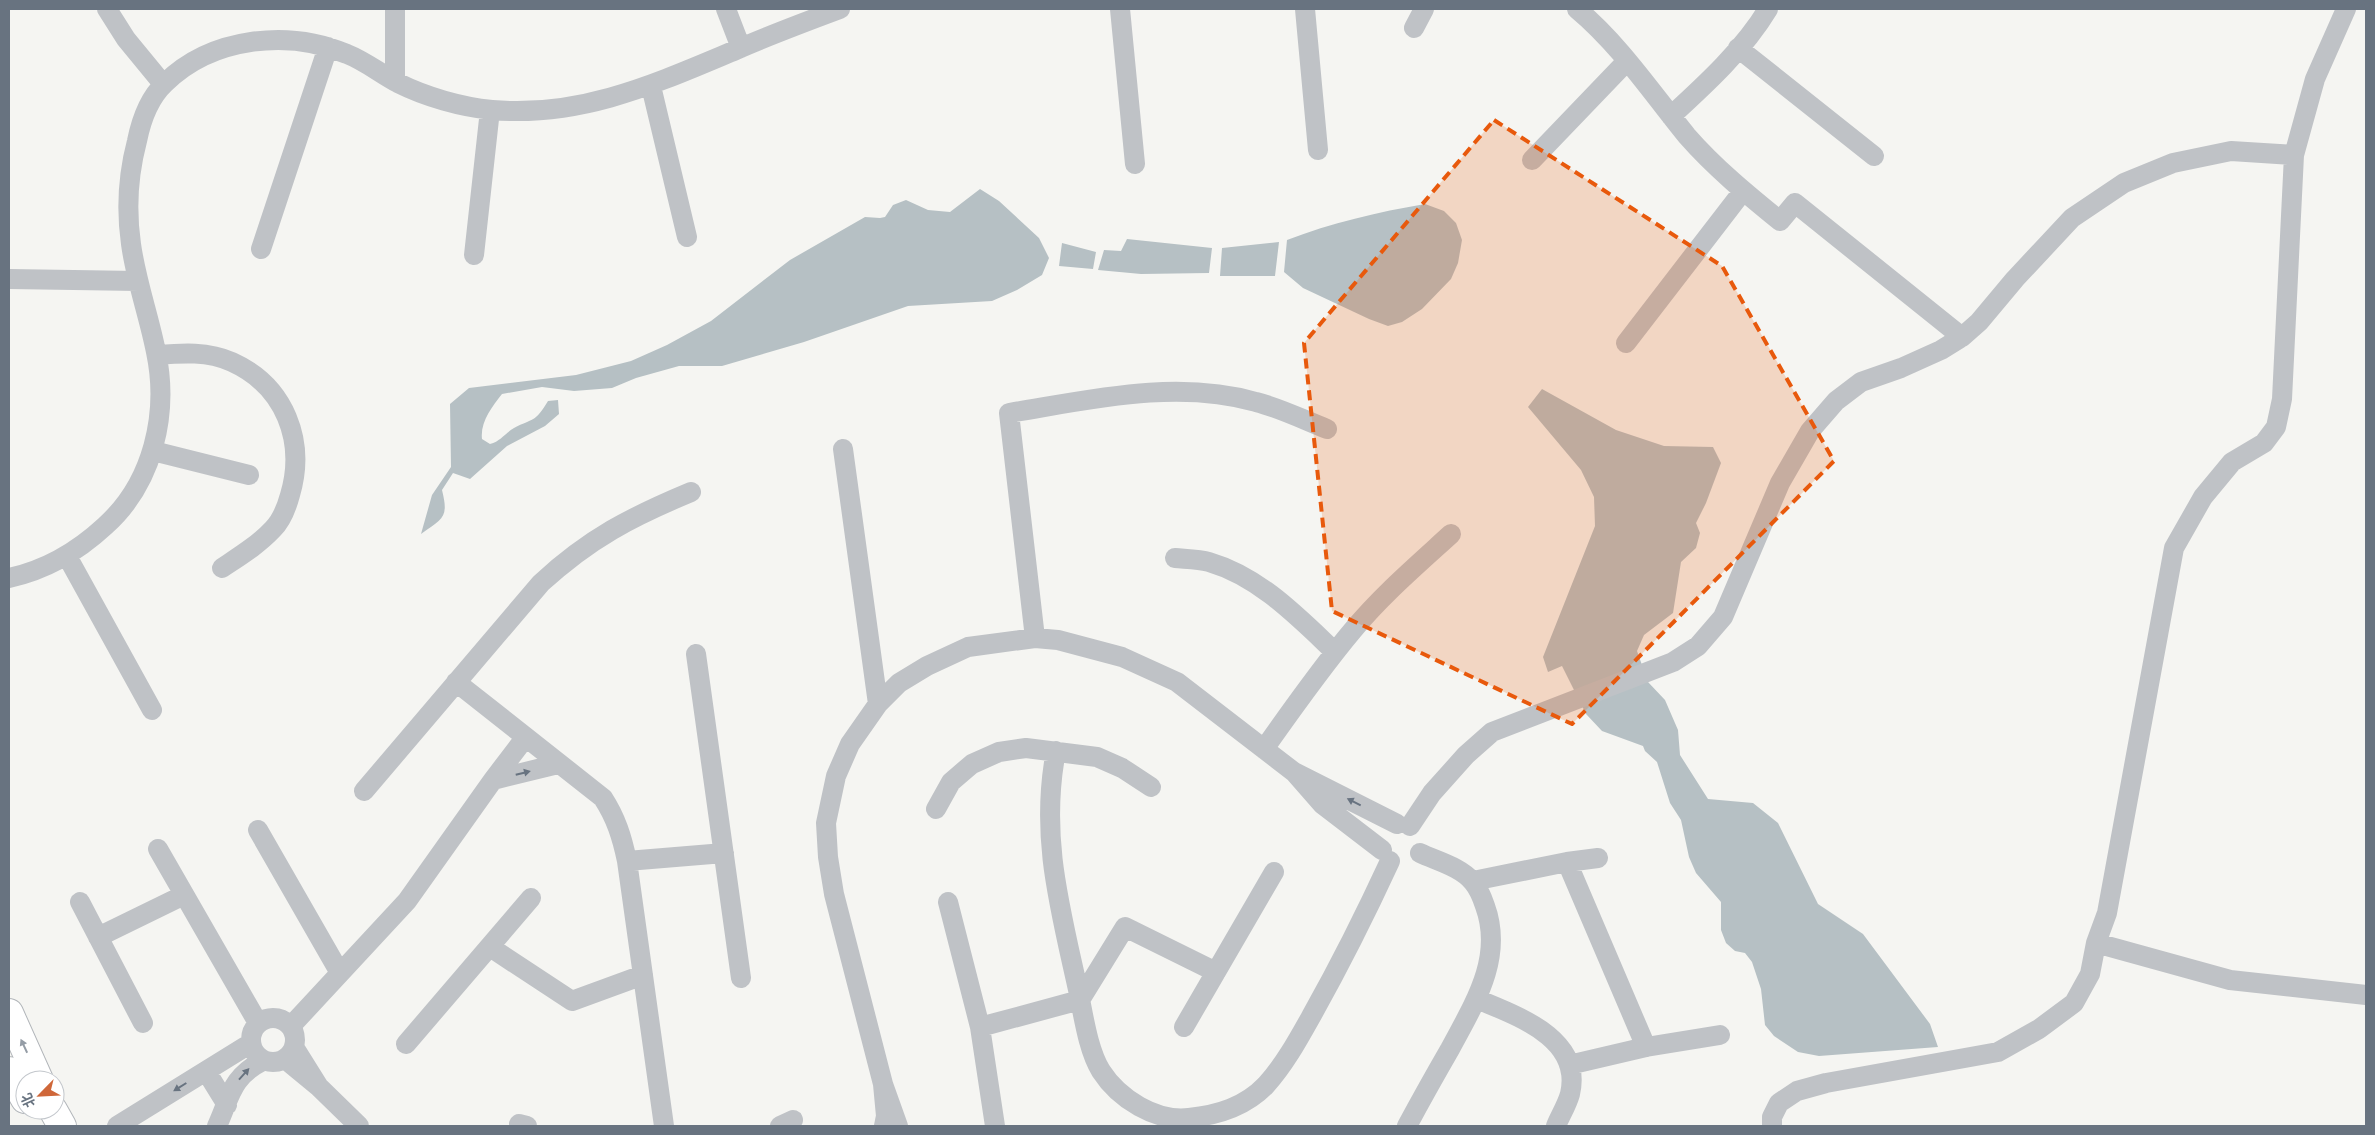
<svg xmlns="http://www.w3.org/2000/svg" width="2375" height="1135" font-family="Commissioner,'Noto Sans SC',sans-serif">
  <rect width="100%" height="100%" fill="#f5f5f2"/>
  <path fill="#b6c0c4" d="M980,189L999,201L1039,238L1049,258L1042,275L1017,290L992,301L908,306L804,342L722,366H679L636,378L612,388L574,391L542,387L502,394C492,407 480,422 482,439L490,444C501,441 504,434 514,428C533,418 535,423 548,401L558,400L559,414L545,426L507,446L470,479L453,473L442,490C449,518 443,518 421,534L432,495L451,467L450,404L469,388L576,375L631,361L667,345L711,321L790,260L865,217L880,218L885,217L893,205L906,200L928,210L950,212Z
    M1425,204L1444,211L1456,223L1462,240L1458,263L1451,279L1422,309L1402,322L1388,326L1369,319L1303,288L1284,272L1287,240C1331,223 1378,212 1425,204Z
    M1127,239L1212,248L1209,273L1141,274L1098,270L1104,250L1121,251Z
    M1279,242L1275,276H1220L1222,248Z
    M1062,243L1096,252L1093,269L1059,266Z
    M1542,389L1616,430L1664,446L1713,447L1721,463L1706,503L1696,523L1700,533L1696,548L1681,562L1673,613L1644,635L1637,651L1648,682L1665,700L1678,730L1680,755L1708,799L1753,803L1778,823L1818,904L1863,934L1930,1024L1938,1047L1819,1056L1798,1052L1774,1036L1765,1025L1761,989L1752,962L1745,953L1735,951L1726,943L1721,930V902L1696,873L1689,857L1681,820L1670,803L1657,762L1645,751L1643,746L1602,731L1586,714L1562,666L1548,672L1543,657L1595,526L1594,497L1581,470L1528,407Z"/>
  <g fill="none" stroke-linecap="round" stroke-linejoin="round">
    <defs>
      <path id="secondary" d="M9,1013L39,1080
        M9,1071L25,1099
        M53,1110L62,1126"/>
    </defs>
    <use href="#secondary" stroke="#b2b6ba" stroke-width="30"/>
    <path stroke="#bfc2c6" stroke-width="20" d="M107,9L126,39L163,84
      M395,9V81
      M726,9L741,48
      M1120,9L1135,164
      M1305,9L1318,150
      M1577,9C1620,45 1652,93 1687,136C1715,168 1748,195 1780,221L1795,203L1962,337
      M1414,28L1424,9
      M1738,48L1874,156
      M651,86L687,237
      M1671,116C1706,84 1744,49 1768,9
      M1532,160L1627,61
      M261,249L328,47
      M474,255L490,110
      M9,279L138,281
      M1626,343L1743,191
      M157,355C182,353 208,351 232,362C285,386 306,441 290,495C287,506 281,521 273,529C258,545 240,556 222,568
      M843,449L878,704
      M153,451L249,475
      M67,556L152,710
      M1175,558C1186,559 1199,559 1209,562C1260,577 1298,617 1335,652
      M9,578C46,570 78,551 105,526C153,483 169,414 156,352C149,316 136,281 131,244C126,209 128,175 137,141C141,121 149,98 165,83C212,37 288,29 347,54C365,61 381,74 398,83C426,97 461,107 492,110C581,118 657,83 736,50C770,35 805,22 840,9
      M1035,638L1009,413C1089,400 1176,379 1256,402C1280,408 1304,420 1327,429
      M696,654L741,978
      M456,682L603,798C616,818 622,837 627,861L664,1126
      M525,738L493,780L558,764
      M1264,749C1293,708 1321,668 1353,630C1382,595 1417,565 1451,534
      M1056,751C1040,834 1059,904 1077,985C1083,1011 1087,1048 1101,1071C1119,1099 1156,1122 1189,1118C1218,1115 1245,1107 1266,1085C1285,1064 1299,1038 1313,1013C1341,963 1366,913 1390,861
      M364,791L541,583C590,538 631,517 691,492
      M936,809L951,782L972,764L999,752L1026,748L1097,757L1122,768L1151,787
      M1410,826L1432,793L1466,755L1492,732L1673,662L1698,646L1723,617L1780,483L1810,431L1836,401L1861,382L1901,368L1941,350L1962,337L1979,322L2015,279L2072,218L2124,183L2173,163L2231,151L2294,155
      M258,830L340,973
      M158,849L258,1023
      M1382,850L1322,804L1294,772L1397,824
      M627,861L724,853
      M1567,862L1646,1047
      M1473,881L1567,862L1598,858
      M80,902L143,1023
      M948,902L980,1027L995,1126
      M98,937L184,895
      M2096,943L2230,980L2366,995
      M490,947L572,1001L643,975
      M1477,999C1517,1016 1583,1038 1570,1094C1567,1105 1560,1116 1556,1126
      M251 1040a22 22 0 1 1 44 0a22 22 0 1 1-44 0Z
      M291,1026L407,901L493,780
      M980,1027L1080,1000L1125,927L1216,972
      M1184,1027L1274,872
      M406,1044L531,898
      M285,1059L319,1087L294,1047
      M1569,1065L1646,1047L1720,1035
      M206,1071L227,1105
      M883,1084L834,894L828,857L826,823L836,776L850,744L878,704L899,683L927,666L968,647L1035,638L1058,640L1122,657L1177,682L1294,772
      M319,1087L359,1126
      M519,1124L527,1126
      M117,1126L251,1043
      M217,1126C231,1095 231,1077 264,1060
      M780,1126L793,1120
      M884,1126L886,1116L883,1084L898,1126
      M1407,1126C1421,1100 1435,1075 1450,1049C1474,1004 1504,958 1485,906C1482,897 1479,889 1473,882C1461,867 1437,861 1420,853
      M1772,1126V1117L1779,1103L1797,1091L1826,1083L1998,1052L2039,1029L2074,1003L2090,974L2096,943L2107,913L2174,548L2203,497L2232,462L2264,443L2276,427L2282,399L2294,155L2315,79L2346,9"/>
    <use href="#secondary" stroke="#fff" stroke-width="28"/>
  </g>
  <defs><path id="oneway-solid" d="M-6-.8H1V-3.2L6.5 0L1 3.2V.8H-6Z" transform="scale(1.25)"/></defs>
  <g fill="#687380">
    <use href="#oneway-solid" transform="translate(523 773) rotate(-14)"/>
    <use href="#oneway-solid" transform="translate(1354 802) rotate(-153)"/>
    <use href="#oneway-solid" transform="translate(244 1074) rotate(-48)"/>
    <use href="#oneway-solid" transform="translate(180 1087) rotate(148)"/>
  </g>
  <use fill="#959da6" href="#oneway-solid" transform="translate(24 1046) rotate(-115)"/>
  <path fill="#e8590c" fill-opacity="0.2" stroke="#e8590c" stroke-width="4" stroke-dasharray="10 6" stroke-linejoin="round" d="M1494,120L1722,266L1834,461L1572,724L1332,611L1304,343Z"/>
  <rect width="2375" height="1135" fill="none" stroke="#687380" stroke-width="20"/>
  <g transform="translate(40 1095) rotate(246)"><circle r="24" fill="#ffffff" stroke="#c3c7cc"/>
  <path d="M0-4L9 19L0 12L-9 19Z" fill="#cf6739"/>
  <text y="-8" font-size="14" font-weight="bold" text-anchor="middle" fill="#687380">北</text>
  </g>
</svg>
